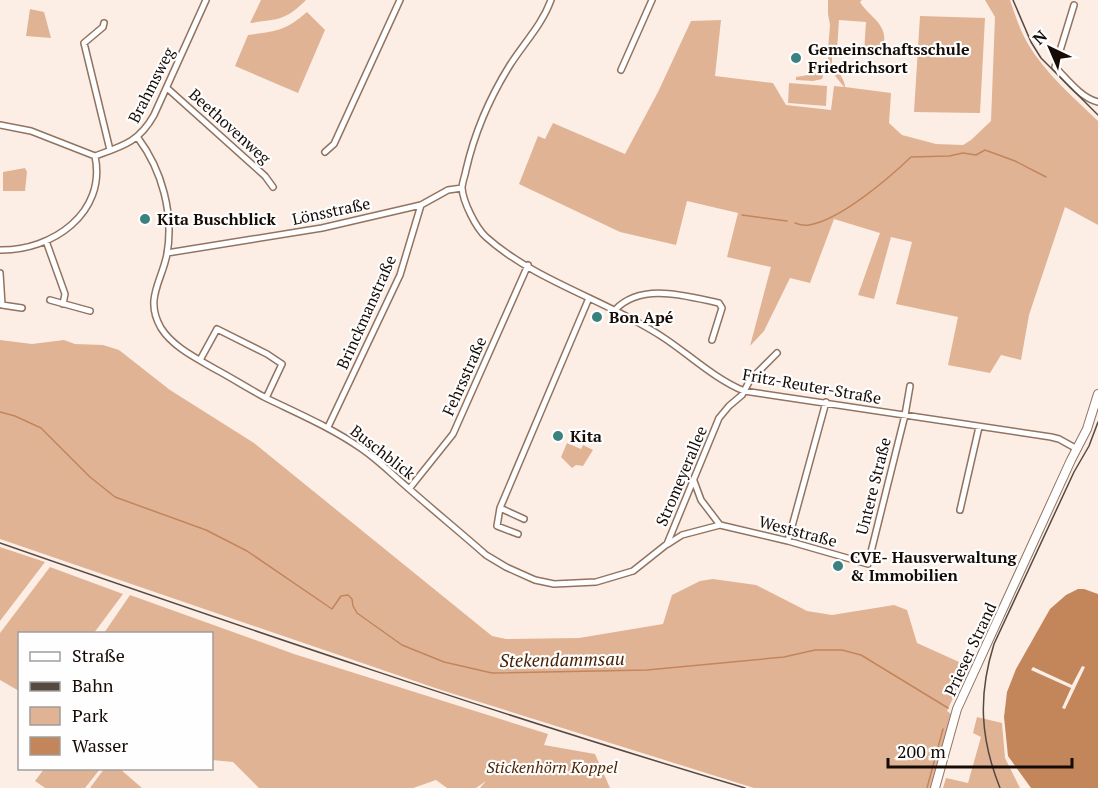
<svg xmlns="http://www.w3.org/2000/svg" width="1098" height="788" font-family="'PT Serif',serif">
  <rect width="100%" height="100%" fill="#fceee5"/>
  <path fill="#e1b395" d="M261,0H306C285,21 278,19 250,23Z
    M828,0H862L860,2C867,14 882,21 884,35C885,42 883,49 883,56L864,53L866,22L839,20L837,50H828L830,25L828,14Z
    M985,0H1010C1015,15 1020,30 1028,44C1046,74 1073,97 1098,121V225L1065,207L1029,315L1021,360L1001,355L990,373L948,365L958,317L896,304L912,242L891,237L874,299L858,295L880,233L834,219L810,283L790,278L764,331L750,346L771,267L727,257L738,213L687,201L676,245L620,232L519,184L538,136L545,139L553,123L625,154L658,92L691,21L721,20L715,76L773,83L786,105L831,110L834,86L844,87L828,67V56H832V63L838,67C839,75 845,80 845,87L891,93L889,123L902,135L936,144L963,145L971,140L991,121L995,17Z
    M30,9L44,12L51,38L26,36Z
    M307,12L325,30L298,93L235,66L248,35C277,31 285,31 307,12Z
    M920,16L985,18L980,113L914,112Z
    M816,66L823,68L824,73L822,79L813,81L796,80V77L814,74Z
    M789,83L827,86L826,106L788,103Z
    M25,168L27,172L25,191H3V172Z
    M0,340L32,344L64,340L75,344L103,345L119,350L170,390L254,443L492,636L506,639L579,638L663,624L672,595L700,581L713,579L756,585L807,611L832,615L894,605L907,610L917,643L968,666L947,711L951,714L930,788H754L441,690L0,539Z
    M567,443L581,449L583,445L593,450L583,466L576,465L572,468L561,457Z
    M0,547L45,562L0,621Z
    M50,567L123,594L94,633L20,634L19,691L0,680V633Z
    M130,595L294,654L548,734L544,745L595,754L610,788H480L486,781L476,788H447L436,780L413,788H259L233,762L212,760V634L104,633Z
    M977,717L1002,723L1005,758L1020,788H943L946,778L968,783L981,737L973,733Z
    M44,769V768L100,769L85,788H45L35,781Z
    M104,769H120L142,788H90Z"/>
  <path fill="#c3855a" d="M1078,589H1084L1098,594V788H1031L1008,756L1004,717L1007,692L1016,669L1050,609L1066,595Z"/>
  <path fill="#fceee5" d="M1082,666L1085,667L1065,709L1062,708L1071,688L1031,670L1033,667L1072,685Z"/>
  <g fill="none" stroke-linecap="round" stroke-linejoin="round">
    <path stroke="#c3855a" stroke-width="1.5" d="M742,215L787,221
      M795,223C800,225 804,226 809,225C840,220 888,179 911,157L949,156L963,153L976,155L985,150L1015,161L1046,177
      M0,412L15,416L41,428L90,477L115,497L206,530L247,551L332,609L341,596L348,595L352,599L353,606L357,613L402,645L444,662L492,673L647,670L784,657L815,650H842L861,655L948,708
      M927,788L943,729"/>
    <defs>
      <path id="street" d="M551,0C542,25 524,43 510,65C490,97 474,135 466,170C465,176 462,183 462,188C463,202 476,228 486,237C535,281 606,300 661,336C689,354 713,378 744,391L1051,437L1059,439L1077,449
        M1074,5L1055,67C1067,79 1081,98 1098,102
        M104,23L103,27L84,43L110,150
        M621,70L652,0
        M167,88L265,176L273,187
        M0,125L31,131L95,156
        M138,138C162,170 174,214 167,254C162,281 144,299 161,328C173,347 196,358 215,369C232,378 249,389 266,398C299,414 332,428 362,449C378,460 392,474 407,487C433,510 460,532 486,555L506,567L535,580L554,584L596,582L633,571L667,544L719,418L729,406L742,395L750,380L777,353
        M325,152L334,144L400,0
        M95,156C123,146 139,142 154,115L206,0
        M46,241L65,294L63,304
        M0,250C52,251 107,213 95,156
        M167,253L322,228L421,205L448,190L462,188
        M0,273L2,305
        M50,300L90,311
        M2,305L22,308
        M615,310C641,282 686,296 719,303L722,308L712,340
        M200,360L217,329L267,354L282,364L266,398
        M328,427L400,275L421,205
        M694,481L701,500L720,525
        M409,489L453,434L528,265
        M500,508L524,519
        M960,510L979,427
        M518,534L497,526L500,508L589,298
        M788,541L826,402
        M668,544L682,535L720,525L788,541L868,564L905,415L910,386"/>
      <path id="secondary" d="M935,788L957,709L1071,460L1087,429L1098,394"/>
    </defs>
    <use href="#street" stroke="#927360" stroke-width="8"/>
    <use href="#secondary" stroke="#927360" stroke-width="10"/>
    <use href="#street" stroke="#fff" stroke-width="5"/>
    <use href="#secondary" stroke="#fff" stroke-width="8"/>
    <path stroke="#554942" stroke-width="1.5" d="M1013,0L1031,42L1041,58L1098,115
      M0,543C247,629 494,713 745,788
      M1000,788C980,738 978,695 994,644L1074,472L1089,446L1098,422"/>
  </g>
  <g fill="#3a8280" stroke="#fefefe" stroke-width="2">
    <circle cx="796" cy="58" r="6"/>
    <circle cx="145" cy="219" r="6"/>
    <circle cx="597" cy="317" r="6"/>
    <circle cx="558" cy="436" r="6"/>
    <circle cx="838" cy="566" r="6"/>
  </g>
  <g text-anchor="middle" stroke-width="4.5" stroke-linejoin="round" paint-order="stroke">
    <g font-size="16" font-weight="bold" fill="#160b05" stroke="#fefefe" text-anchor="start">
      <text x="808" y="55">Gemeinschaftsschule<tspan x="808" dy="18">Friedrichsort</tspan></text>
      <text x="157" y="225">Kita Buschblick</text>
      <text x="609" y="323">Bon Apé</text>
      <text x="570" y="442">Kita</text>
      <text x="850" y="563">CVE- Hausverwaltung<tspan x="850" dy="18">&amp; Immobilien</tspan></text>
    </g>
    <g font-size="16" fill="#160b05" stroke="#fefefe">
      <text transform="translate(151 85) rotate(-63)" y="6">Brahmsweg</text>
      <text transform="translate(230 126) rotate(42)" y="6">Beethovenweg</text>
      <text transform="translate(331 211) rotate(-12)" y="6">Lönsstraße</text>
      <text transform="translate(366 312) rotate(-66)" y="6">Brinckmanstraße</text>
      <text transform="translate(464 376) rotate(-66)" y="6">Fehrsstraße</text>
      <text transform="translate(812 386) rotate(10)" y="6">Fritz-Reuter-Straße</text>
      <text transform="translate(383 452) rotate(38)" y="6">Buschblick</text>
      <text transform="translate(681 476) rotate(-67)" y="6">Stromeyerallee</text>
      <text transform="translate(873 486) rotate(-76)" y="6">Untere Straße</text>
      <text transform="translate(798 531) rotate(15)" y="6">Weststraße</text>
      <text transform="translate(970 649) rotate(-65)" y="6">Prieser Strand</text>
    </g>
    <g font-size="16" font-style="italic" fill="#502704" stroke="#fefefe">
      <text x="552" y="773">Stickenhörn Koppel</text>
    </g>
    <g font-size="18" font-style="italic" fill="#481f00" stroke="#fefefe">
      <text transform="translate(562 660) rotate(-1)" y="6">Stekendammsau</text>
    </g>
  </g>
  <rect x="18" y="632" width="195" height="138" fill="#fefefe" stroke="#a19d9a" stroke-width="1.5"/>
  <rect x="30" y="652" width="30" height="9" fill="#ffffff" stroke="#a19d9a" stroke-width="1.5"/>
  <text x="72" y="662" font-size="18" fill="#160b05">Straße</text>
  <rect x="30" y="682" width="30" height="9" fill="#554942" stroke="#a19d9a" stroke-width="1.5"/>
  <text x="72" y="692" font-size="18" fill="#160b05">Bahn</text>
  <rect x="30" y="707" width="30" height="18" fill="#e1b395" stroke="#a19d9a" stroke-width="1.5"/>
  <text x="72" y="722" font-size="18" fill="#160b05">Park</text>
  <rect x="30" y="737" width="30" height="18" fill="#c3855a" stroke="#a19d9a" stroke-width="1.5"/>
  <text x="72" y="752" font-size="18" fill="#160b05">Wasser</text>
  <g transform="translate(1050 48) rotate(316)" stroke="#fefefe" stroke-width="4.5" paint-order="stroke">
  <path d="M0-4.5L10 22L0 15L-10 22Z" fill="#160b05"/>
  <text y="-9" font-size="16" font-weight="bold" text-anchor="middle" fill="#160b05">N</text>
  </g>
  <path d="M888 758v9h184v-9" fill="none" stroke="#160b05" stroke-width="3"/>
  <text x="897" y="758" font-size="18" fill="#160b05" stroke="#fefefe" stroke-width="4.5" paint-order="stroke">200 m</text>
</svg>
